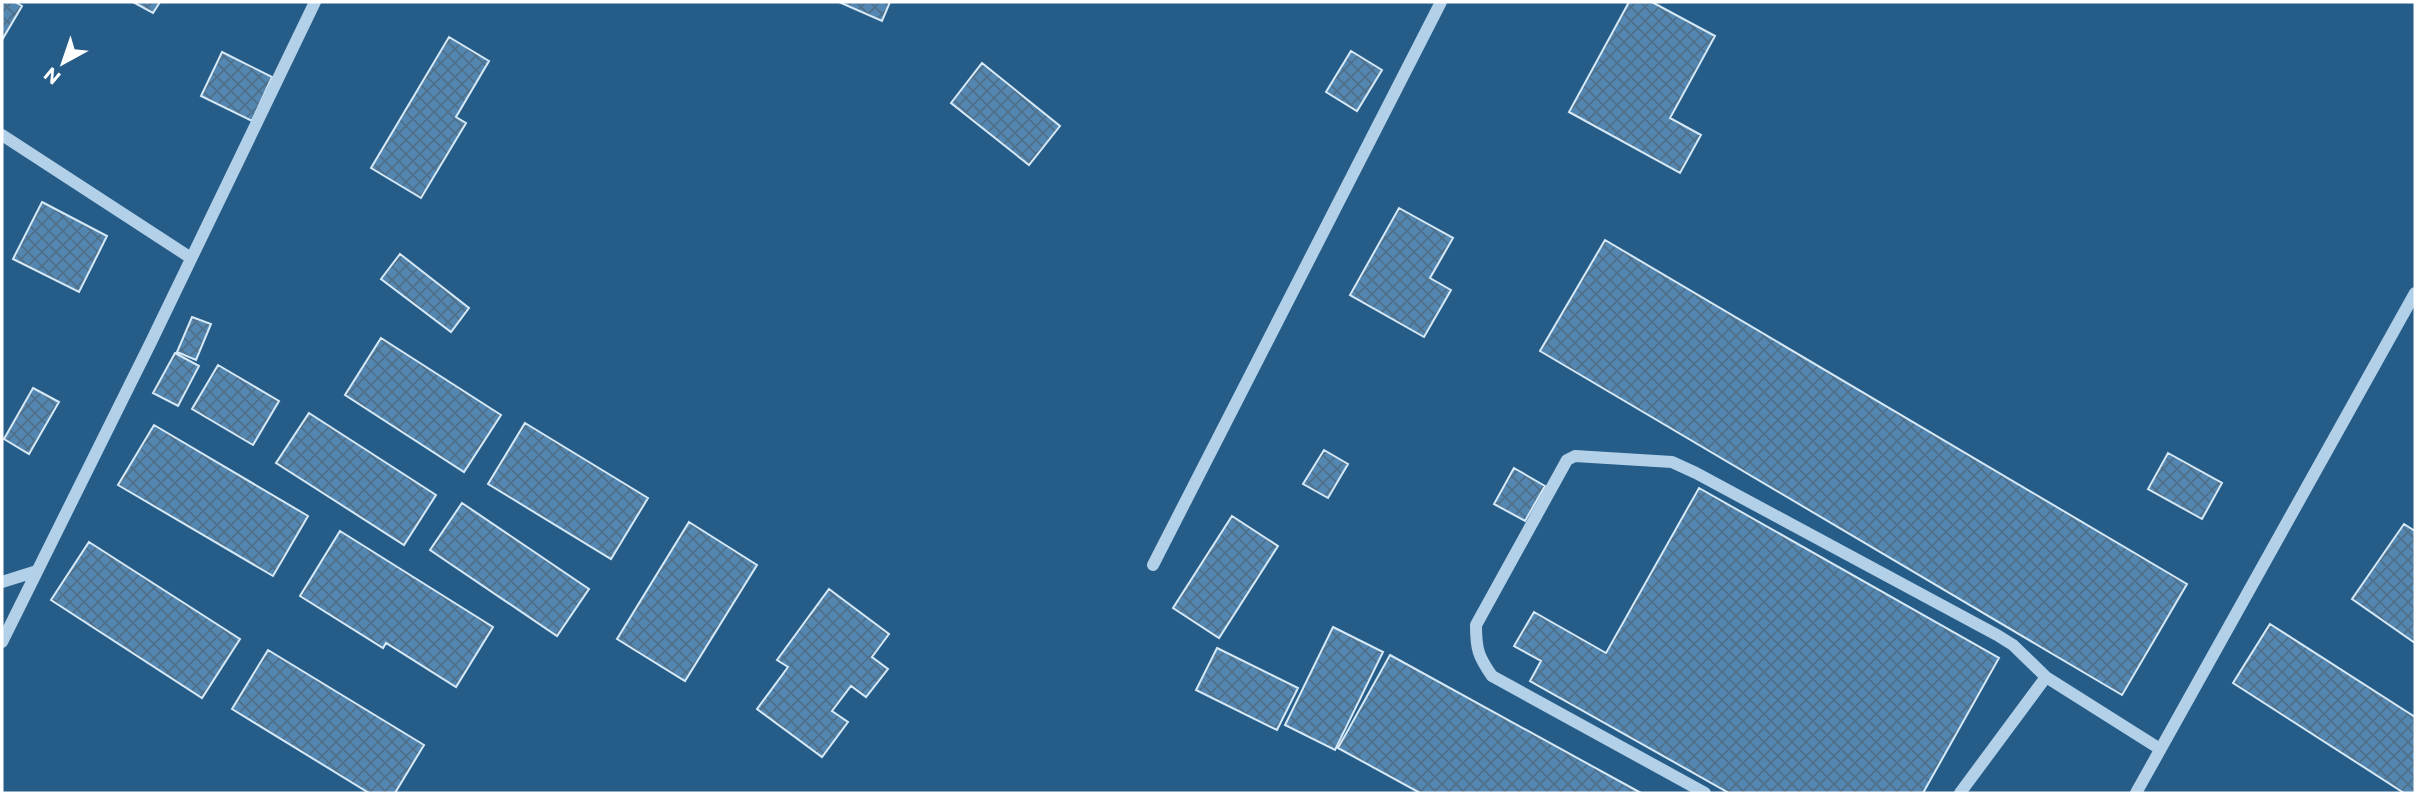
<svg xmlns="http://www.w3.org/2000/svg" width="2417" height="795" font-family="Commissioner,sans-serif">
  <defs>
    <pattern id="building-cross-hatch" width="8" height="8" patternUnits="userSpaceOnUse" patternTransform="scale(1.75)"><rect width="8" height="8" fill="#5387b1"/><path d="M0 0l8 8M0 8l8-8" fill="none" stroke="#506f89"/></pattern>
  </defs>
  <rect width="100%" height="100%" fill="#265c88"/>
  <path fill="url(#building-cross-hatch)" stroke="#d6e9f7" stroke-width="2" d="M2,2H15L22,6L2,40Z
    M133,2H160L153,13Z
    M839,2H890L882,21Z
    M1629,2H1652L1715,36L1670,118L1701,135L1680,173L1569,112Z
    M449,37L489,61L456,117L466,123L421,198L371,168Z
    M1351,51L1382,70L1357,111L1326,92Z
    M222,52L272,77L252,121L201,96Z
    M982,63L1060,126L1029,165L951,103Z
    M42,202L107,236L79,292L13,259Z
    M1399,208L1453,238L1430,278L1451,290L1424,337L1350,295Z
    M1605,240L2187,584L2122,695L1540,351Z
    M400,254L469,308L451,332L381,279Z
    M192,317L211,324L196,360L177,352Z
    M381,338L501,415L464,472L345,395Z
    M175,353L199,366L178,406L153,393Z
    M218,365L279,401L253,445L192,409Z
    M33,388L59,402L29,454L4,439Z
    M309,413L436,495L404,545L276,463Z
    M525,423L648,498L611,559L488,484Z
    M154,425L308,516L273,576L118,485Z
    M1324,450L1348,464L1328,498L1303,484Z
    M2168,453L2222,483L2202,519L2148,489Z
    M1514,468L1545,486L1525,521L1494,504Z
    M1699,488L1999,658L1923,793H1729L1530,681L1541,661L1514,646L1534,612L1606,653Z
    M462,503L589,589L557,636L430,550Z
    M1232,516L1278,546L1219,638L1173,608Z
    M689,522L757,565L685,681L617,639Z
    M2404,524L2415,531V643L2352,599Z
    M340,531L493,627L456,687L386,643L383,648L300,596Z
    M89,542L240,639L202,698L51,600Z
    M829,589L889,634L872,657L888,669L866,697L851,686L832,711L848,722L822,757L757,709L788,667L777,660Z
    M2270,624L2415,717V793H2404L2233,683Z
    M1333,627L1383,652L1335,750L1285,725Z
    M1217,648L1298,688L1277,730L1196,690Z
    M268,650L424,745L395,793H369L232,709Z
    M1390,655L1641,793H1420L1338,748Z"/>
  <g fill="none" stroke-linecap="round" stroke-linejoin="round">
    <path stroke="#b2d1e9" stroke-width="12" d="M2,135L191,258
      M1153,565L1441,2
      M2,582L37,571
      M2,642L151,342L315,2
      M1705,793L1492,676C1478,656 1476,649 1476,625L1567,460L1575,456L1672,462L1696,473L1997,635L2013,645L2046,677
      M1960,793L2046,677L2160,749
      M2136,793L2415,293"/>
  </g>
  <rect width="2417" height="795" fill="none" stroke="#ffffff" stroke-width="7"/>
  <g transform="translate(63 63) rotate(220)" stroke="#265c88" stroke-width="5" paint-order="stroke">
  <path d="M0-5L12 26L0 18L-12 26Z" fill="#ffffff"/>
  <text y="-10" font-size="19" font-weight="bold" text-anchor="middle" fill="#ffffff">N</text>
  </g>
</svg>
